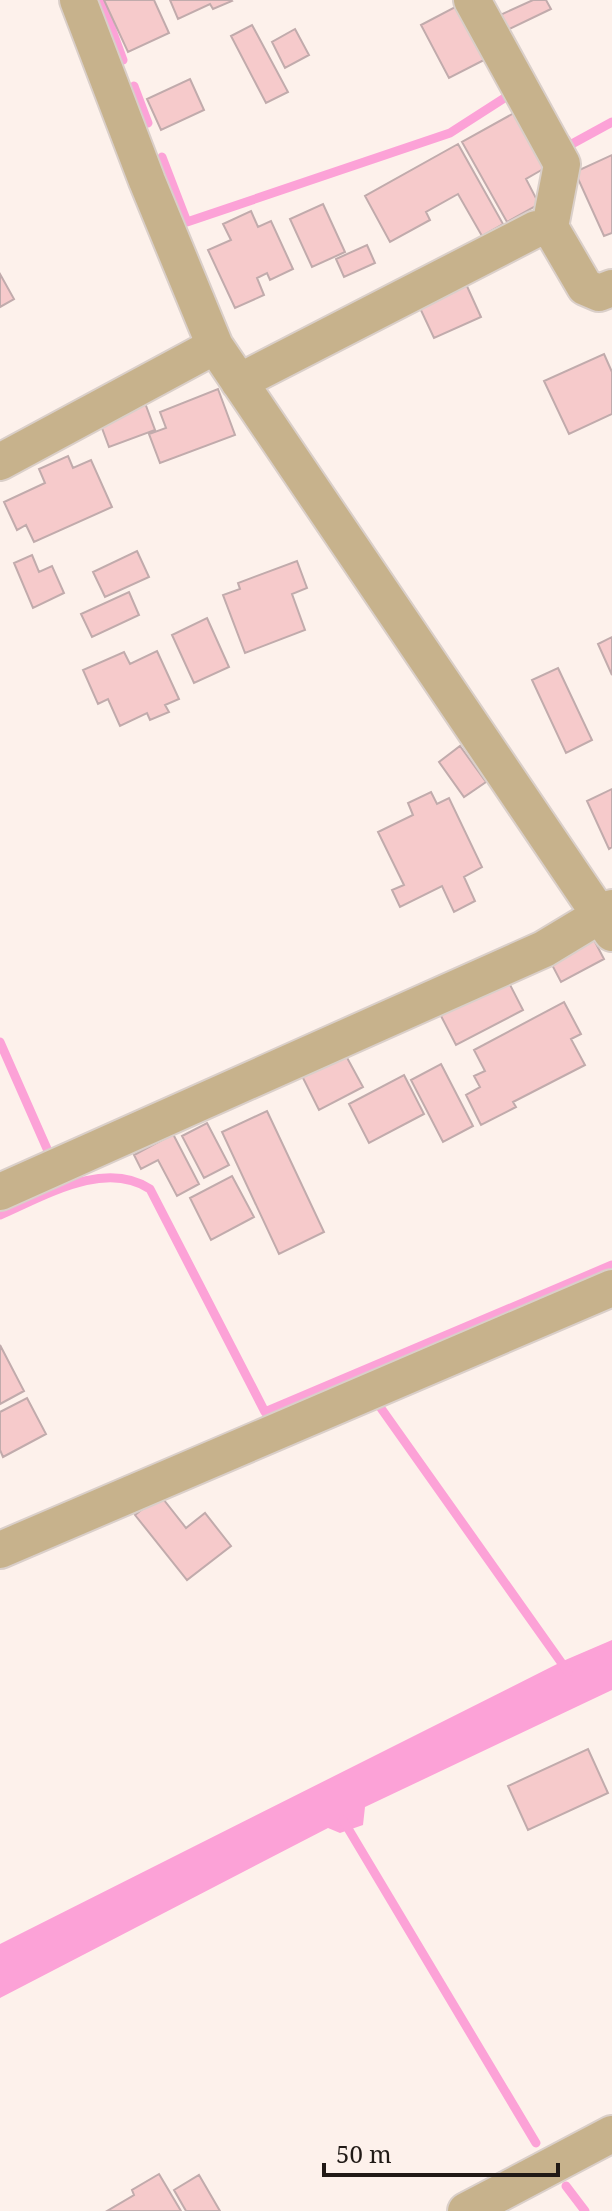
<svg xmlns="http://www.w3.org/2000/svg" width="612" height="2211" font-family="'Noto Serif',serif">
  <rect width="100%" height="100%" fill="#fdf1eb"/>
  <path fill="#fca2d7" d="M612,1640V1690L365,1807L363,1825L340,1833L328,1828L0,1998V1944L563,1661Z"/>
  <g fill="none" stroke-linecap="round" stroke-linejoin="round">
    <path stroke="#fca2d7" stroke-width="9" d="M101,0L123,60
      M134,86L148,123
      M566,139L570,145L612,122
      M162,157L187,222L450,133L506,97
      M0,1042L48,1151
      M0,1215C44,1196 105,1159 150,1189L265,1412L612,1265
      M378,1404L568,1672
      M343,1820L536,2143
      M566,2186L585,2211"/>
  </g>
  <path fill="#f6cacb" stroke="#c1abac" stroke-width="2" d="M104,0H154L169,33L128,52Z
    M170,0H231L232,1L213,9L210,4L178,19Z
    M533,0H546L551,9L505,31L498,16Z
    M457,6L484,60L449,78L421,25Z
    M252,25L288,92L266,103L231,36Z
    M295,29L309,55L285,68L272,42Z
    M190,79L204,110L161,130L147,99Z
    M514,113L545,168L526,179L539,204L507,222L462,142Z
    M458,144L503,224L482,236L458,194L426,212L430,220L390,242L365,196Z
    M612,155V233L604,236L575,172Z
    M323,204L345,252L312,267L290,219Z
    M251,211L258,227L271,221L293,269L270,280L267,273L257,278L264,295L235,308L208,250L231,240L223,224Z
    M367,245L375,263L344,277L336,259Z
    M0,274L14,299L0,307Z
    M466,284L481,317L434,338L419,306Z
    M604,354L612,372V414L569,434L544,381Z
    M218,389L235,435L160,463L149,434L166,428L160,412Z
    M145,403L155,430L109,447L99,420Z
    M68,456L73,468L91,460L112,507L34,542L26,525L17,530L4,502L45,483L39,469Z
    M137,551L149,577L105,597L93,572Z
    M32,555L39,572L52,566L64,593L33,608L14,563Z
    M297,561L307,588L292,594L305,630L245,653L223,595L240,589L238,583Z
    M129,592L139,615L92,637L81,614Z
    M207,618L229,667L194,683L172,635Z
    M612,637V675L598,644Z
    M157,651L179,699L165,705L169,712L150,720L147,713L120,726L108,699L98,704L83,670L124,652L130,664Z
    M558,668L592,740L566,753L532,680Z
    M460,746L486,782L464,797L439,762Z
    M612,789V847L609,849L587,801Z
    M431,792L437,804L449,798L482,867L464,877L475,901L454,912L442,886L400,907L392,890L404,885L378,832L413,815L408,803Z
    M593,938L604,959L561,982L550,961Z
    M507,979L523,1010L456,1045L440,1014Z
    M564,1002L581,1034L571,1039L585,1065L513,1102L516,1107L481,1125L466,1095L480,1087L474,1076L485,1071L474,1050Z
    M345,1054L363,1087L319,1110L302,1076Z
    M441,1064L473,1126L443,1142L411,1080Z
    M404,1075L424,1114L369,1143L349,1104Z
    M267,1111L324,1232L279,1254L222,1132Z
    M207,1123L229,1165L204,1178L182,1136Z
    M173,1134L199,1184L177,1196L158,1160L141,1169L134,1155Z
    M232,1176L254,1217L211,1240L190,1198Z
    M0,1345L24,1391L0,1404Z
    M27,1398L46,1434L3,1457L0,1450V1412Z
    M160,1495L186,1528L205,1513L231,1546L187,1580L135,1515Z
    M588,1749L608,1793L528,1830L508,1786Z
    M159,2174L181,2211H107L134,2195L132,2190Z
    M199,2175L220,2211H186L174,2190Z"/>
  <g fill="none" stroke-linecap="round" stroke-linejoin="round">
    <defs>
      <path id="street" d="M78,0L147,181L215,346L612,933
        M472,0L562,164L550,227
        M239,382L536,229L550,227L585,287L599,293L612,288
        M0,462L215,346
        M0,1192L544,949L612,908
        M0,1550L612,1288
        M466,2211L612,2134"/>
    </defs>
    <use href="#street" stroke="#dacfc9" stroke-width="40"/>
    <use href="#street" stroke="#c7b28c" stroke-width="36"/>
  </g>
  <path d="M324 2163v12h234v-12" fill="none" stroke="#211a16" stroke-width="4"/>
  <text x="336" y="2163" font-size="24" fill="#211a16" stroke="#fdf1eb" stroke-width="6" paint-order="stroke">50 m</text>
</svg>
